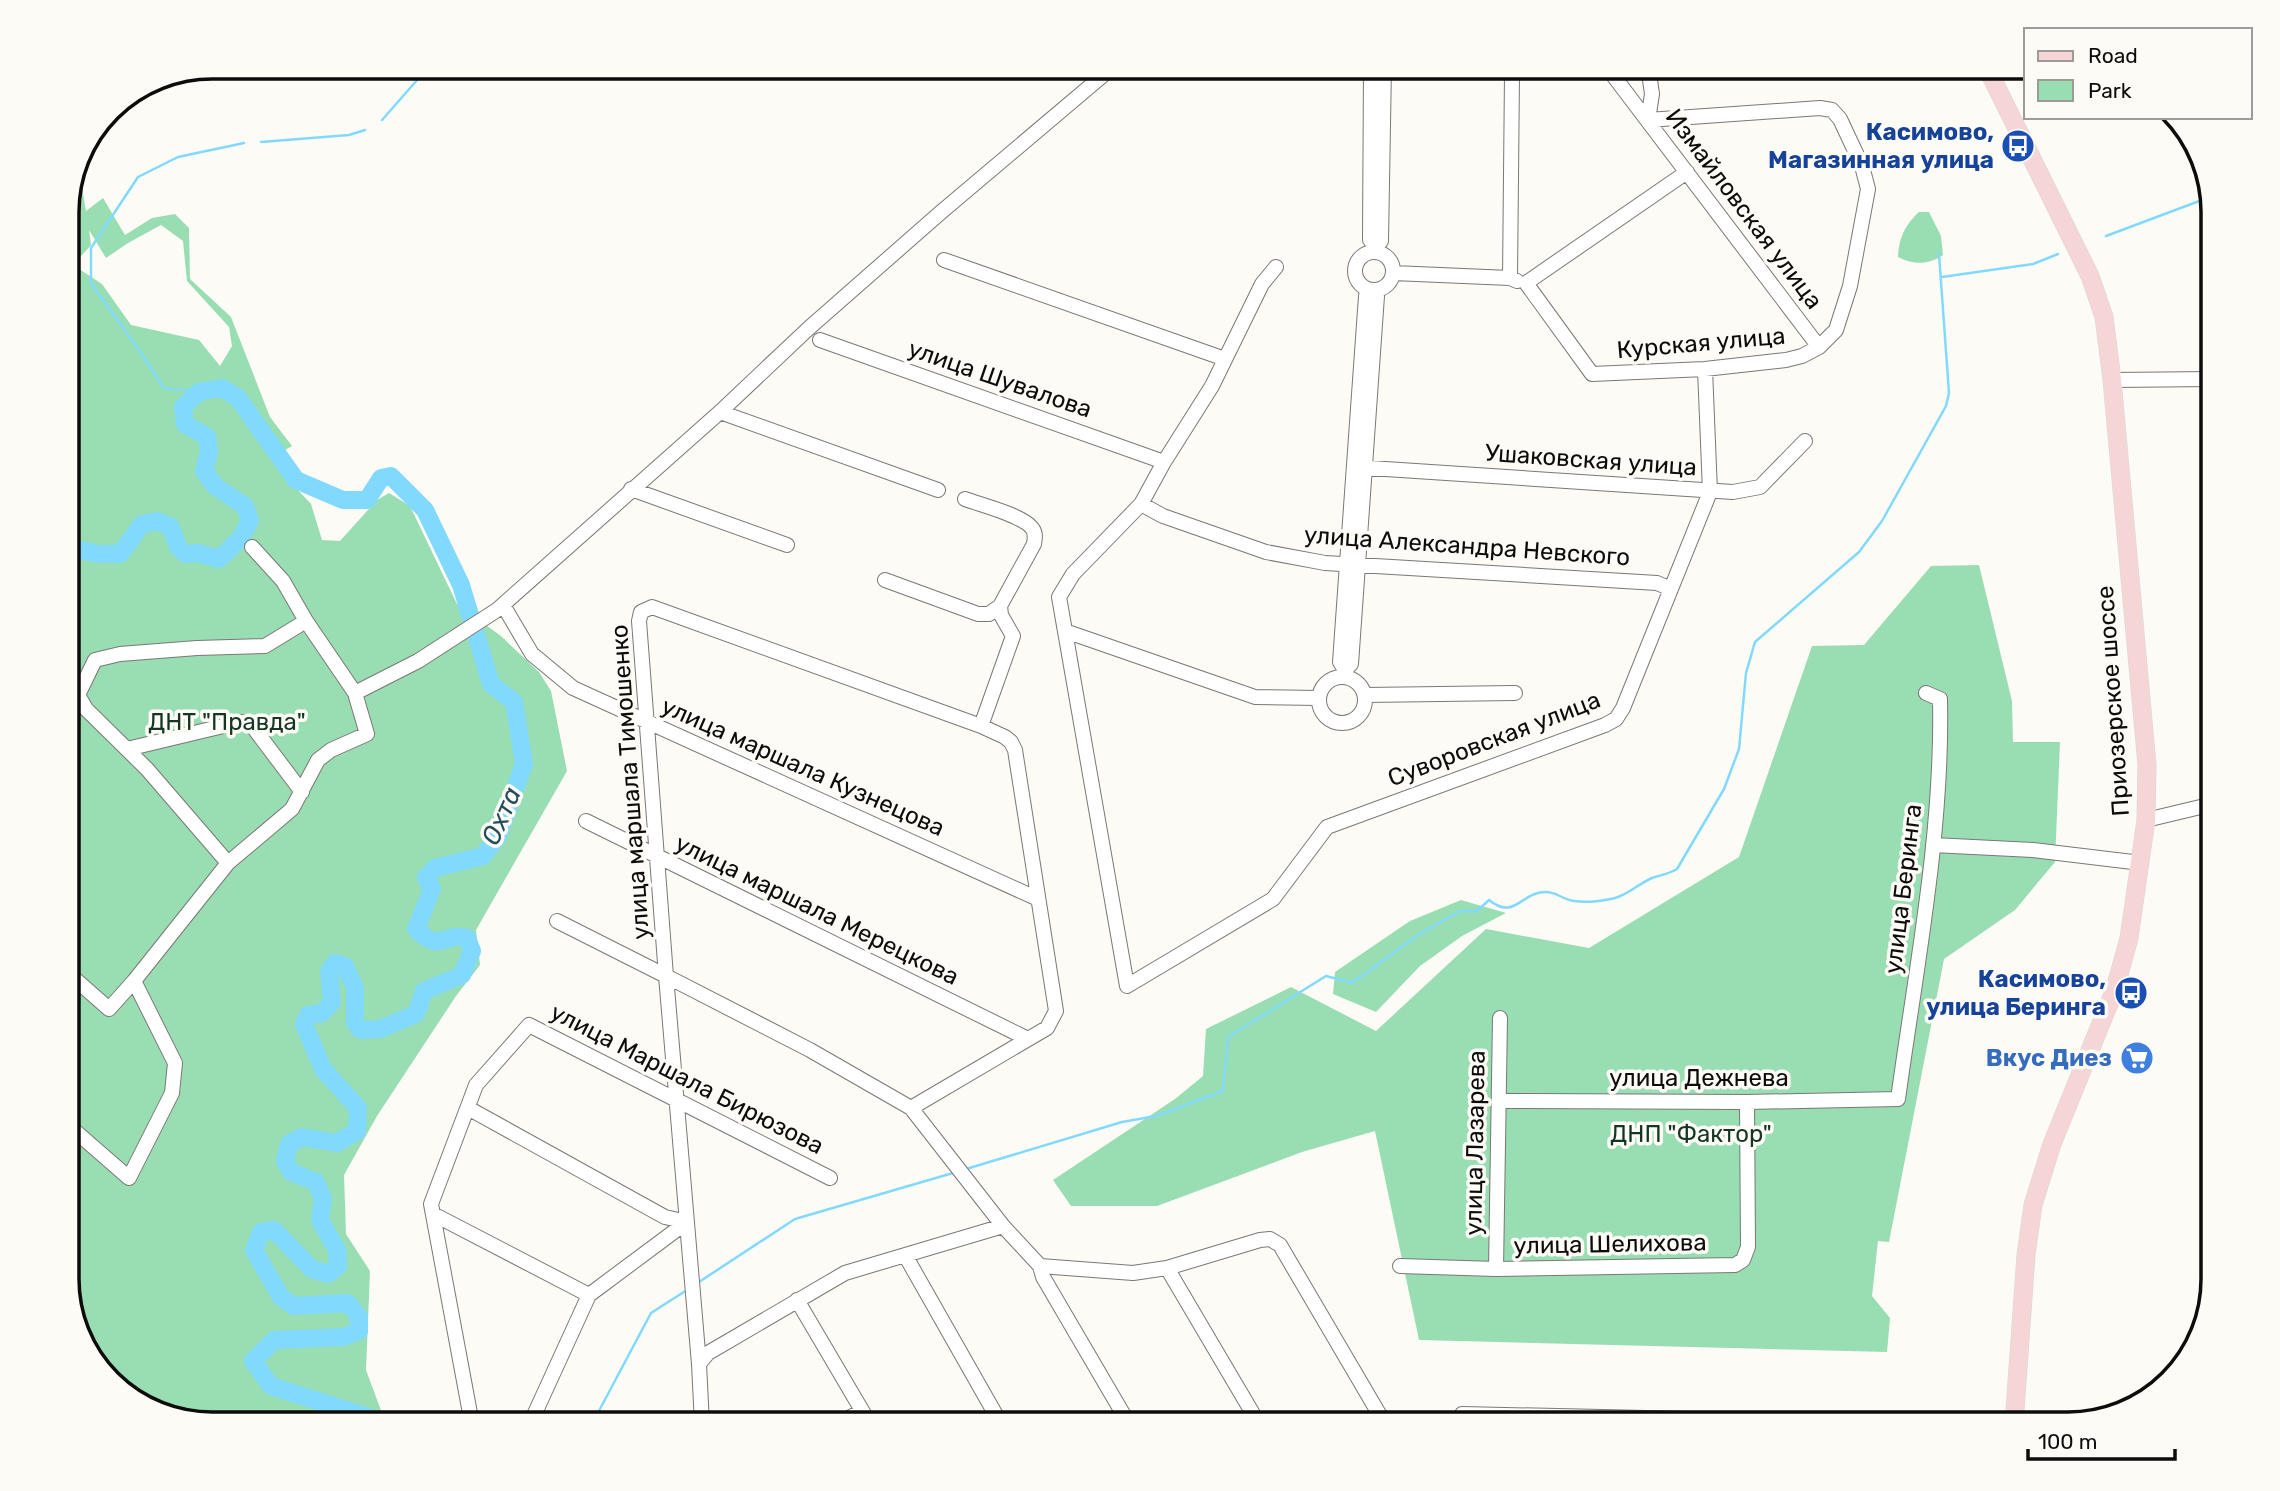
<svg xmlns="http://www.w3.org/2000/svg" width="2280" height="1491" font-family="Rubik,sans-serif">
  <rect width="100%" height="100%" fill="#fdfbf6"/>
  <path fill="#99ddb3" fill-rule="evenodd" d="M77,158L86,211L103,198L125,235L152,218L175,214L189,228L190,279L231,317L270,417L292,446L278,454L297,489L311,504L322,540L340,541L377,500L389,493L410,506L457,604L501,636L539,672L551,691L567,771L476,930L480,965L456,996L377,1116L344,1175L346,1234L370,1271L366,1370L386,1424H212L132,1400L86,1352L67,1288V203ZM161,225L183,241L187,281L229,327L232,346L220,366L199,340L131,325L102,284L73,265L91,245L89,230L106,258L128,243Z
    M1919,212H1929L1941,236L1943,255C1929,265 1913,265 1898,257C1899,237 1905,225 1919,212Z
    M1979,565L2012,701L2013,742H2060L2055,862L2015,910L1944,959L1889,1242L1878,1241L1872,1296L1890,1318L1887,1352L1419,1340L1375,1131L1302,1152L1157,1206H1071L1053,1180L1175,1099L1203,1076L1206,1029L1291,987L1376,1031L1486,929L1589,948L1739,857L1812,646L1864,645L1931,566Z
    M1461,900L1506,913L1462,936L1420,966L1376,1012L1333,994L1335,972L1410,921Z"/>
  <g fill="none" stroke-linecap="round" stroke-linejoin="round">
    <path stroke="#81dafd" stroke-width="2.5" d="M382,120L418,79L423,66
      M261,142L349,135L365,130
      M2106,236L2210,197
      M1942,277L2033,264L2058,254
      M222,388L188,390L164,388L139,350L91,283V248L138,177L178,157L244,143
      M966,1169L1122,1122L1156,1116L1223,1091L1228,1037L1326,976L1352,983L1418,935L1460,911H1477L1489,900C1512,919 1520,897 1538,893C1556,889 1559,899 1574,901C1586,903 1606,901 1618,897C1630,893 1640,883 1652,878C1660,875 1669,874 1677,869L1724,789L1739,749L1746,673L1755,642L1859,552L1882,521L1946,406L1949,393L1939,254
      M699,1282L795,1219L953,1173
      M592,1424L651,1313L687,1290"/>
    <path stroke="#81dafd" stroke-width="18" d="M67,547L99,554H120L142,524L157,521L171,527L178,547L186,554L198,553L219,559L240,539L250,521L245,506L216,487L204,471L209,452L207,437L185,424L183,407L199,392L222,388L238,398L296,480L343,500H367L381,478L391,476L425,510L461,585L491,684L514,702L524,764L498,836L483,856L435,868L426,877L432,889L416,929C442,955 443,931 467,938L472,951L462,975L424,991L416,1014L380,1029L361,1030L355,1023V988L345,966L335,963L329,972L332,1002L322,1013L308,1015L304,1024L323,1069L358,1108L357,1131L337,1143L302,1137L289,1144L285,1161L291,1172L316,1182L323,1199L320,1220L337,1250L338,1266L328,1274L312,1269L274,1230L261,1232L254,1250L281,1297L293,1306L348,1303L359,1317V1331L343,1337L274,1340L253,1361L271,1386L371,1418L377,1424"/>
    <defs>
      <path id="minor" d="M1371,66L1370,240L1376,246
        M1606,66L1819,347
        M1375,252L1376,246L1381,241L1384,66
        M1355 271a19 19 0 1 1 38 0a19 19 0 1 1-38 0Z
        M944,260L1225,359
        M1276,267L1262,284L1212,386L1164,462L1141,504L1073,574L1059,597L1127,986L1273,899L1327,827L1605,725L1616,719L1623,708L1710,492L1705,369
        M1393,273L1510,278L1517,281
        M1510,278L1512,74L1522,66
        M1526,283L1592,374L1705,369L1786,360L1802,356L1819,347L1836,330L1850,286L1868,189L1862,166L1840,119L1832,110L1820,108L1648,120L1652,94L1648,66
        M1526,283L1687,172
        M820,340L1164,462
        M2112,380L2213,379
        M720,412L938,490
        M1355,467L1733,492L1760,487L1805,441
        M631,489L787,545
        M1141,504L1163,516L1266,552L1325,563L1657,583L1671,589
        M252,547L283,581L306,621L355,693
        M885,580L978,614H989L1000,606L1034,544C1035,538 1036,533 1032,528C1022,515 981,505 965,499
        M503,605L532,654L573,688L1038,899
        M652,607L981,726L1005,737L1011,742L1015,750L1056,1011L1047,1028L911,1108L810,1050L666,976L639,621L641,612Z
        M1065,631L1255,697L1318,698
        M1345,670L1351,664L1377,296L1373,294V291
        M1319 700a23 23 0 1 1 46 0a23 23 0 1 1-46 0Z
        M1344,677L1345,670L1340,662L1366,296L1373,294
        M1365,695L1515,693
        M981,726L1013,636L1001,615L1000,606
        M127,749L240,722L250,723L302,792
        M2146,820L2213,804
        M586,821L1028,1039
        M1933,845L2033,850L2141,863
        M228,863L147,769L86,709L78,695L95,660L120,654L197,648L265,646L306,621
        M557,921L666,976L699,1364
        M67,972L109,1009L134,981L228,863L292,809L318,760L331,750L367,734L355,693L418,661L497,610L720,412L809,328L940,213L1114,66
        M1500,1101L1747,1102L1898,1099C1916,968 1943,832 1940,699L1926,693
        M468,1108L665,1217L687,1222
        M911,1108L1003,1226
        M67,1124L129,1178L172,1093L175,1063L134,981
        M433,1214L589,1295
        M905,1255L1001,1424
        M1040,1266L1043,1277L1129,1424
        M1400,1266L1496,1269L1735,1265L1743,1260L1748,1247L1747,1102
        M1167,1268L1259,1424
        M1496,1269L1500,1018
        M797,1300L870,1424
        M1462,1414L1828,1422L1831,1424
        M472,1424L431,1204L476,1085L529,1025L830,1178
        M530,1424L589,1295L687,1222
        M702,1424L699,1364L708,1353L845,1273L1003,1226L1040,1266L1133,1273L1167,1268L1260,1240L1270,1239L1280,1245L1385,1424
        M837,1424L862,1411"/>
      <path id="major" d="M1986,66L2090,276L2104,317L2112,380L2147,765L2146,820L2129,938L2115,989L2052,1144L2033,1205L2026,1255L2014,1424"/>
    </defs>
    <use href="#minor" stroke="#7a7874" stroke-width="16"/>
    <use href="#major" stroke="#d8d8d8" stroke-width="19"/>
    <use href="#minor" stroke="#fff" stroke-width="14"/>
    <use href="#major" stroke="#f6d5d6" stroke-width="18"/>
  </g>
  <defs>
    <symbol id="bus-disc" viewBox="-11 -11 22 22"><circle r="9.5" fill="#1a4fb4" stroke="#fdfbf6"/><path d="M-5-6H5V4H4V6H2V4H-2V6H-4V4H-5ZM-3.5-4V0h7V-4ZM-3.5 1.2v1.5H-2V1.2ZM2 1.2v1.5H3.5V1.2Z" fill="#fff"/></symbol>
    <symbol id="supermarket-disc" viewBox="-11 -11 22 22"><circle r="9.5" fill="#3f7fe0" stroke="#fdfbf6"/><path d="M-6-5.5h2.5l.6 2H6L4.5 2H-2.5L-4.4-4H-6ZM-1.5 3.2a1.3 1.3 0 1 0 .1 0ZM3 3.2a1.3 1.3 0 1 0 .1 0Z" fill="#fff"/></symbol>
  </defs>
  <g fill-rule="evenodd">
    <use href="#bus-disc" x="1999" y="127" width="38" height="38"/>
    <use href="#bus-disc" x="2112" y="974" width="38" height="38"/>
    <use href="#supermarket-disc" x="2118" y="1039" width="38" height="38"/>
  </g>
  <g text-anchor="middle" stroke-width="7" stroke-linejoin="round" paint-order="stroke">
    <g font-size="24" font-weight="bold" fill="#164399" stroke="#fdfbf6" text-anchor="end">
      <text x="1994" y="140">Касимово,<tspan x="1994" dy="28">Магазинная улица</tspan></text>
      <text x="2106" y="987">Касимово,<tspan x="2106" dy="28">улица Беринга</tspan></text>
    </g>
    <g font-size="24" fill="#0d0c0a" stroke="#fdfbf6">
      <text transform="translate(1744 209) rotate(53)" y="8">Измайловская улица</text>
      <text transform="translate(1701 343) rotate(-5)" y="8">Курская улица</text>
      <text transform="translate(1000 379) rotate(19)" y="8">улица Шувалова</text>
      <text transform="translate(1591 460) rotate(4)" y="8">Ушаковская улица</text>
      <text transform="translate(1467 546) rotate(4)" y="8">улица Александра Невского</text>
      <text transform="translate(2113 701) rotate(-94)" y="8">Приозерское шоссе</text>
      <text transform="translate(1494 739) rotate(-21)" y="8">Суворовская улица</text>
      <text transform="translate(803 767) rotate(24)" y="8">улица маршала Кузнецова</text>
      <text transform="translate(630 782) rotate(-94)" y="8">улица маршала Тимошенко</text>
      <text transform="translate(1903 889) rotate(-83)" y="8">улица Беринга</text>
      <text transform="translate(817 910) rotate(26)" y="8">улица маршала Мерецкова</text>
      <text x="1699" y="1086">улица Дежнева</text>
      <text transform="translate(687 1079) rotate(27)" y="8">улица Маршала Бирюзова</text>
      <text transform="translate(1475 1143) rotate(-89)" y="8">улица Лазарева</text>
      <text transform="translate(1610 1244) rotate(-1)" y="8">улица Шелихова</text>
    </g>
    <g font-size="24" fill="#153623" stroke="#fdfbf6">
      <text x="227" y="730">ДНТ "Правда"</text>
      <text x="1691" y="1142">ДНП "Фактор"</text>
    </g>
    <g font-size="24" font-weight="bold" fill="#366cbe" stroke="#fdfbf6" text-anchor="end">
      <text x="2112" y="1066">Вкус Диез</text>
    </g>
    <g font-size="26" font-style="italic" fill="#254d5c" stroke="#fdfbf6">
      <text transform="translate(501 816) rotate(-66)" y="9">Охта</text>
    </g>
  </g>
  <path d="M0 0H2280V1491H0ZM212 79H2068A133 133 0 0 1 2201 212V1279A133 133 0 0 1 2068 1412H212A133 133 0 0 1 79 1279V212A133 133 0 0 1 212 79Z" fill="#fdfbf6" fill-rule="evenodd"/>
  <path fill="none" stroke="#0d0c0a" stroke-width="3.5" d="M212 79H2068A133 133 0 0 1 2201 212V1279A133 133 0 0 1 2068 1412H212A133 133 0 0 1 79 1279V212A133 133 0 0 1 212 79Z"/>
  <rect x="2024" y="28" width="228" height="91" fill="#fdfbf6" stroke="#9d9b98" stroke-width="2"/>
  <rect x="2038" y="51" width="35" height="10" fill="#f6d5d6" stroke="#9d9b98" stroke-width="2"/>
  <text x="2088" y="63" font-size="21" fill="#0d0c0a">Road</text>
  <rect x="2038" y="80" width="35" height="21" fill="#99ddb3" stroke="#9d9b98" stroke-width="2"/>
  <text x="2088" y="98" font-size="21" fill="#0d0c0a">Park</text>
  <path d="M2028 1449v10h147v-10" fill="none" stroke="#0d0c0a" stroke-width="3.5"/>
  <text x="2038" y="1449" font-size="21" fill="#0d0c0a" stroke="#fdfbf6" stroke-width="5" paint-order="stroke">100 m</text>
</svg>
